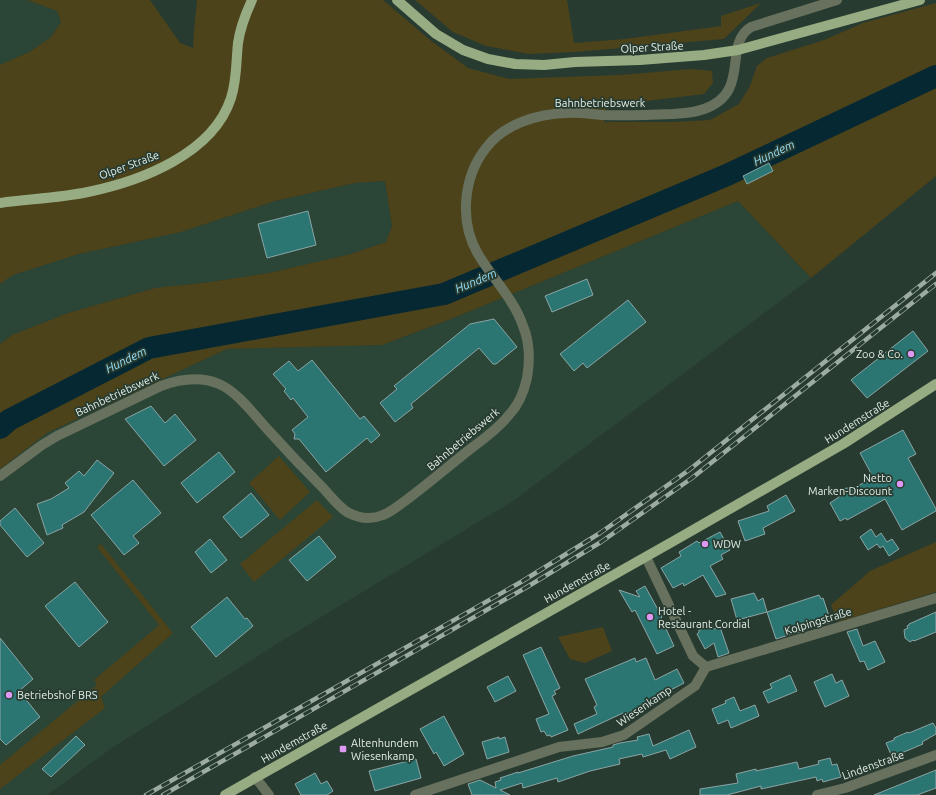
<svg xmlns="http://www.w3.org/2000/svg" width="936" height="795" font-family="Ubuntu,sans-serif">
  <rect width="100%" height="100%" fill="#283b30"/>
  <path fill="#2b4537" d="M0,0H27L57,11L61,22L51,37L31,51L0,65Z
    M385,181L392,226L386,242L351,254L269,273L210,282L155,288L68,313L12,335L0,344V284L13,275L79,254L181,232L275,201L355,183Z
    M738,201L811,278L513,501L280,642L112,748L47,795H0V469L47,433L227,349L382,345L451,319Z"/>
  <path fill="#4c431b" d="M27,0H150L180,43L193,48L194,31L197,0H383L430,40L468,68L509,79L620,75L691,69L712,71L713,83L704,94L646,101L607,102L604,122H675L710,120L739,104L750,86L757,66L767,58L824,40L863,23L936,3V176L811,278L738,201L451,319L382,345L227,349L47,433L0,469V344L12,335L68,313L155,288L210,282L269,273L351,254L386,242L392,226L385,181L355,183L275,201L181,232L79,254L13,275L0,284V65L31,51L51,37L61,22L57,11Z
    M415,0H567L574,43L625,39L721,26V16L761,3L724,39L575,52L529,54L486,46L453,32Z
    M279,456L310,492L280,520L249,483Z
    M317,500L333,517L254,582L240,564Z
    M936,542V592L838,622L831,605L870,571Z
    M101,544L173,633L101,697L105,708L0,789V765L97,685L94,680L159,625L97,547Z
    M603,627L612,651L585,663L570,659L558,637Z"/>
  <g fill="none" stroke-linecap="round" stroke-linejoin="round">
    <path stroke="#052833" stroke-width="22" d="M0,428L9,420L149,348L444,294L727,175L936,76"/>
  </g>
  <path fill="#2b7573" stroke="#8aa5a4" d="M769,163L773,171L747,184L743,176Z
    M308,211L316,245L267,258L258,224Z
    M587,279L593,295L552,312L545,296Z
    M628,300L646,322L587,368L583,363L574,371L560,354Z
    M494,319L517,347L496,364H493L479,348L411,404L413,408L395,422L380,403L397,389L394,386L470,324Z
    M913,331L928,351L867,398L851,380Z
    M312,360L360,419L364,416L380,435L371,443L367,438L326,472L299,439H294L295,434L292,430L308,417L293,398L291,400L284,391L286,389L273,374L289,361L298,371Z
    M151,406L165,423L175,414L196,440L164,466L125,419Z
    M903,430L916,454L908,458L936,509V511L902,530L885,499L847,520L846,518L840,521L830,503L839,497L843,490L846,488L853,489L873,477L860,453Z
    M219,452L235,472L197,503L181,483Z
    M97,460L114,473L84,512L62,525L63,528L47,535L37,504L51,499L69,488L65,483L79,471L84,476Z
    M133,480L161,513L133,536L139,543L124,555L91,515Z
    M251,493L269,515L241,538L223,517Z
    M786,495L795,511L763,528L765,534L745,541L738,521L769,511L767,506Z
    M15,508L44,543L27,557L0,525V521Z
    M871,529L876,537L881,533L887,542L892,539L899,549L889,556L883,546L880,548L877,544L868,550L860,537Z
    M720,532L730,550L721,555L723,559L710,566L726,594L716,597L703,575L684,586L683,583L673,588L661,568L681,556L679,552L697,541L699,543Z
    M319,536L336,557L307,581L289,560Z
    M210,539L227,560L211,573L195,552Z
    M75,582L108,622L79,647L45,606Z
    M645,586L662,617L661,618L674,646L657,654L635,610L632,612L619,590L640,597L636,591Z
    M754,593L758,601L763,598L767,612L737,620L731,599Z
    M819,595L821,599L823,598L831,622L776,639L767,612Z
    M227,597L245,619L247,618L253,626L216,657L191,627Z
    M936,612V632L914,641L913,640L910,642L905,638L904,630L908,628L907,626L909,625V624Z
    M712,625L714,629L720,627L729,653L718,657L714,643L705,649L697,634L699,632V630Z
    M857,629L863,646L875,641L885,662L868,670L864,661L860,662L847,632Z
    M0,638L33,679L19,691L40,717L6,745L0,739Z
    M541,647L560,688L554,691L556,694L552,696L568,730L551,737L550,735L547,736L544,731L541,732L536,719L549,714L523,655Z
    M635,658L636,662L646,658L655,680L677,669L684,683L663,694L664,695L624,715L623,713L578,734L574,724L597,714L594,707L597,705L585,679Z
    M832,674L836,683L842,680L849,696L825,707L814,682Z
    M790,675L797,691L768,703L763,692L772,688L770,684Z
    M508,676L516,691L495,702L487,687Z
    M734,697L740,711L755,705L759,716L731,728L728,720L718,724L712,709L726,703L725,701Z
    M444,716L464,754L444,766L436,752L434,754L420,729Z
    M933,723L936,728V734L922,742L923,744L892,757L886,743L894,740V738L908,732L909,733Z
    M689,730L696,747L670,759L666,750L643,757L642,754L619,759L620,764L590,771L558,782L557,778L523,788L522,783L500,790L510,795H472L468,784L480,780L496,788L495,782L501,780L500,778L518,772V773L573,756L613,747V745L620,743L638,740L637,737L649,734L653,746Z
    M76,736L85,745L51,777L42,769Z
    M499,737V739L505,737L509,752L487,759L482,742Z
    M830,758L832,765L837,764L841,777L823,782L822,779L817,781L816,777L761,789V786L727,795H700V789L738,783L736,774L756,769V771L797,762L799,769L819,764L818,761Z
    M416,759L421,778L375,791L369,771Z
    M936,770V788L917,795H874Z
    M315,773L321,784L327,781L333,791L327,795H301L295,784Z"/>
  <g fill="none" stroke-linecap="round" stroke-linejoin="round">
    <path stroke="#67715d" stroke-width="10" d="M0,476L42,445L57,436L161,386C180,379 200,376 219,384C238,392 255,416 269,431C287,451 305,470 324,489C331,497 338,506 347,512C358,518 371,520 383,515C391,512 398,506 405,501C425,486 444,470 464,454C479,442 496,431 508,416C518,406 524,392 527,378C530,361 530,343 523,326C514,299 492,278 478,254C459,222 463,177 486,148C504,124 537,114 566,113C578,112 591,114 603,115C627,116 650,115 673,114C683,113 694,113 704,109C752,92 722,45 751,27L837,0
      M706,667L936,598
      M255,777L269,795
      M415,795L559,747L602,742L624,735L695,686L706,667L693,656L646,557
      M817,795L845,788L936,755"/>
    <path stroke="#98ac83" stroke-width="10" d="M397,0L436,34L463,50L488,59L515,64L544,65L575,62L640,60L704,55L738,50L920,0
      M0,203C29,199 59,198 88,192C141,181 213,154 231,98C237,80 236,61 238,43C240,29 246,13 252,0
      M225,795L679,538L843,444L936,384"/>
    <defs>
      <path id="rail" d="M146,795L521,582L600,533L689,470L936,273
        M163,795L527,587L601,542L692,478L936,284"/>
    </defs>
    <use href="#rail" stroke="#9daca3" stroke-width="4.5"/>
    <use href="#rail" stroke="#283b30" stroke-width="3" stroke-dasharray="9" stroke-linecap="butt"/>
  </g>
  <g fill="#dd99f3" stroke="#283b30" stroke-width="1.5">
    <circle cx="911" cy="354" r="4"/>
    <circle cx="900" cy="484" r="4"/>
    <circle cx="705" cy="544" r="4"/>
    <circle cx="650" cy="617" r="4"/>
    <circle cx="9" cy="695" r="4"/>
    <rect x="339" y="745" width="8" height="8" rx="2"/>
  </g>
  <g text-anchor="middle" stroke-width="3.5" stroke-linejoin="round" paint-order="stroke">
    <g font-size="11" fill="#e3efe8" stroke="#283b30">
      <text transform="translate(652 47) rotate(-3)" y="4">Olper Straße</text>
      <text x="600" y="107">Bahnbetriebswerk</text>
      <text transform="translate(129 165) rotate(-20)" y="4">Olper Straße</text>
      <text transform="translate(117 394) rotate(-25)" y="4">Bahnbetriebswerk</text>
      <text transform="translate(857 421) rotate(-32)" y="4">Hundemstraße</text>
      <text transform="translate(463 439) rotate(-40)" y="4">Bahnbetriebswerk</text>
      <text transform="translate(577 582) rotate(-29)" y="4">Hundemstraße</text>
      <text transform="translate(818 621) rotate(-17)" y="4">Kolpingstraße</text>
      <text transform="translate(644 706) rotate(-34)" y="4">Wiesenkamp</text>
      <text transform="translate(294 742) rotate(-29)" y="4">Hundemstraße</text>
      <text transform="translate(873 765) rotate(-20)" y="4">Lindenstraße</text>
    </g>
    <g font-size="11" fill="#e3efe8" stroke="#283b30" text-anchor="start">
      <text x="903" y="358" text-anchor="end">Zoo &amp; Co.</text>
      <text x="892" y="482" text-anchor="end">Netto<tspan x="892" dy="13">Marken-Discount</tspan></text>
      <text x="713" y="548">WDW</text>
      <text x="658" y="615">Hotel -<tspan x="658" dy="13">Restaurant Cordial</tspan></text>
      <text x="17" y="699">Betriebshof BRS</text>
      <text x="351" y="747">Altenhundem<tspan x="351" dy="13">Wiesenkamp</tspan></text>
    </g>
    <g font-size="12" font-style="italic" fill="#93ddf8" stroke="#283b30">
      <text transform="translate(774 153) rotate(-25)" y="4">Hundem</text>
      <text transform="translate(476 281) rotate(-23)" y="4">Hundem</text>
      <text transform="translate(126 360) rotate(-26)" y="4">Hundem</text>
    </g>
  </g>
</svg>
